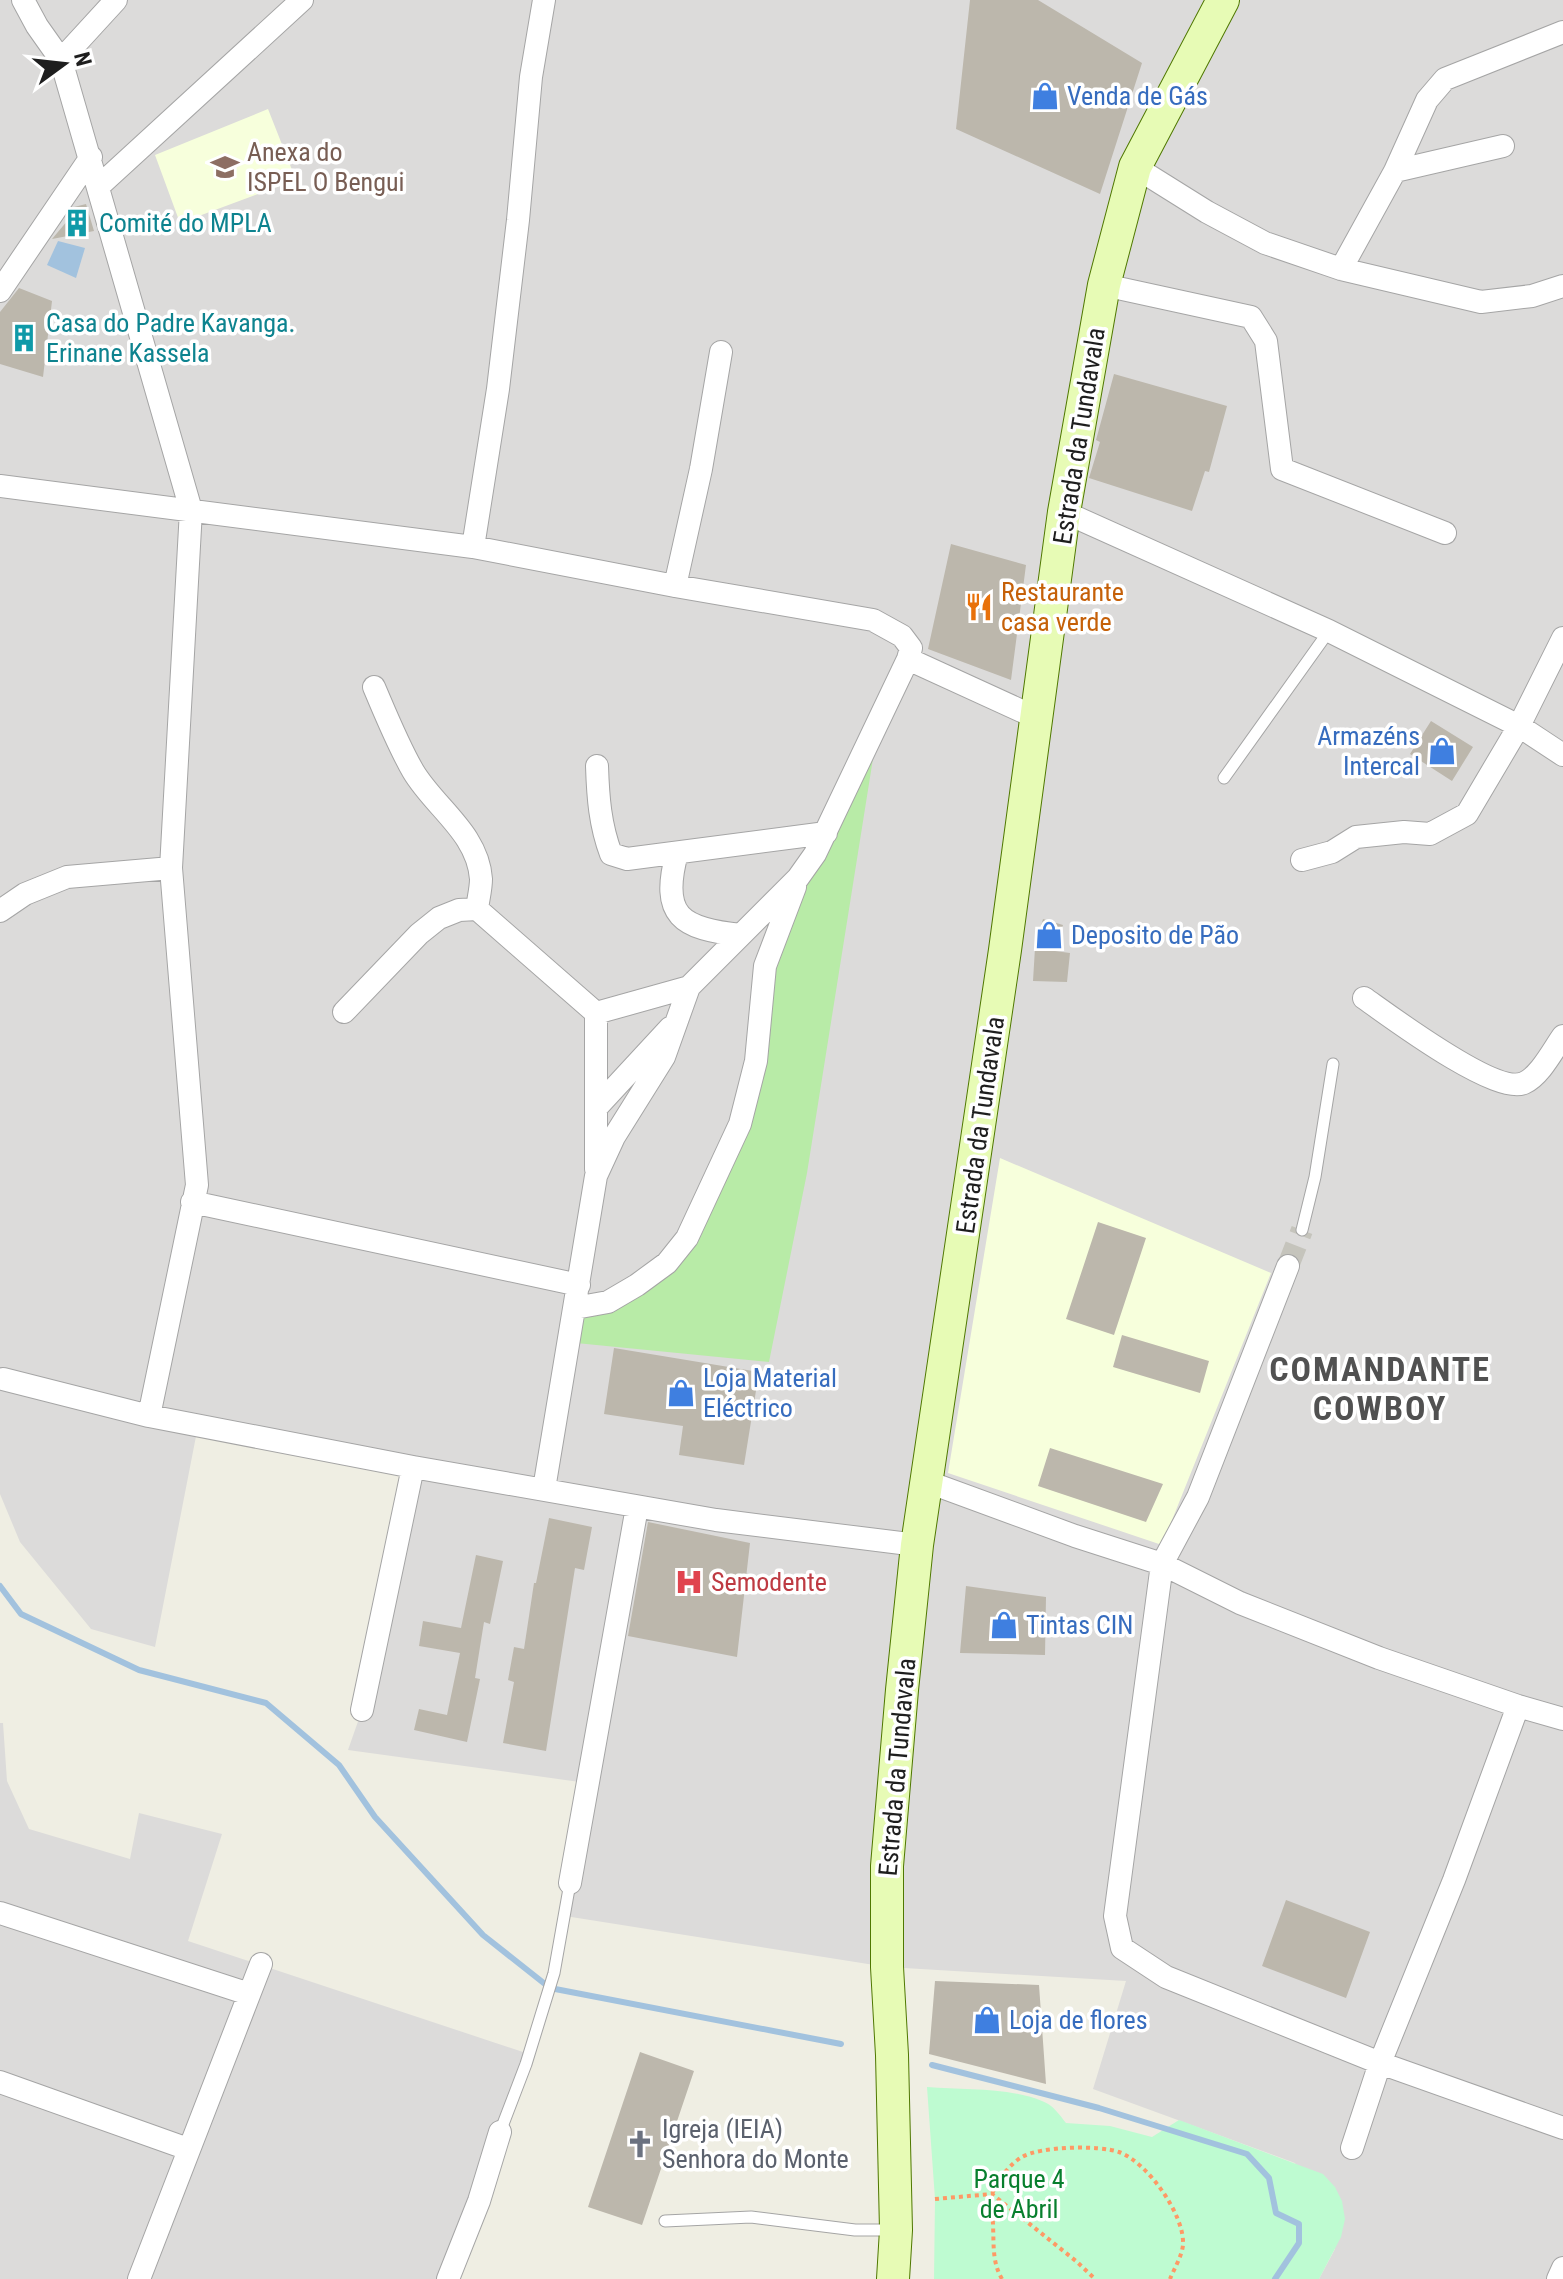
<svg xmlns="http://www.w3.org/2000/svg" width="1563" height="2279" font-family="'Roboto Condensed',sans-serif">
  <rect width="100%" height="100%" fill="#efeee3"/>
  <path fill="#dcdbda" d="M0,0H1563V2279H1319L1335,2249L1295,2163L1093,2089L1126,1981L887,1967L565,1916L587,1783L348,1750L362,1710L413,1468L198,1426L155,1647L91,1629L20,1542L0,1494Z
    M0,1723H3L7,1781L29,1829L130,1859L139,1813L222,1834L188,1941L529,2054L448,2279H0Z"/>
  <path fill="#f7ffdc" d="M268,109L296,180L180,223L155,155Z
    M1000,1158L1271,1273L1162,1545L948,1473Z"/>
  <path fill="#b8eba7" d="M875,746L807,1173L769,1362L576,1343L578,1317L639,1295L701,1236L724,1180L768,988L789,923L812,870Z"/>
  <path fill="#befbd1" d="M927,2087C964,2090 1007,2087 1042,2101C1053,2105 1059,2114 1066,2123L1110,2126L1152,2137L1179,2120L1323,2174L1335,2187L1342,2201L1345,2219L1341,2237L1319,2279H934L935,2199Z"/>
  <path fill="#a2c2de" d="M58,241L85,248L76,278L47,265Z"/>
  <g fill="none" stroke-linecap="round" stroke-linejoin="round">
    <path stroke="#a2c2de" stroke-width="6" d="M0,1586L21,1614L139,1670L266,1703L339,1765L375,1817L483,1935L550,1988L841,2044
      M932,2065L1099,2108L1247,2154L1269,2178L1276,2213L1299,2224V2243L1275,2279"/>
  </g>
  <path fill="#bcb7ac" d="M970,0H1038L1142,63L1100,194L956,129Z
    M86,204L94,231L52,239L68,220L67,217L74,207Z
    M19,288L52,301L43,377L0,364V312Z
    M1114,374L1227,406L1209,472L1205,471L1192,511L1089,478L1100,442L1096,440Z
    M951,544L1026,565L1011,680L928,649Z
    M1431,721L1473,747L1452,781L1410,754Z
    M1043,919L1063,925L1055,951L1070,953L1067,982L1033,981L1035,948Z
    M1098,1222L1146,1238L1114,1335L1066,1319Z
    M1122,1335L1209,1361L1200,1393L1113,1367Z
    M614,1348L759,1372L744,1465L679,1455L683,1426L604,1414Z
    M1050,1448L1163,1484L1146,1522L1038,1486Z
    M549,1518L592,1527L584,1570L575,1568L546,1751L503,1743L514,1682L508,1680L514,1647L524,1649L534,1583H536Z
    M648,1522L750,1543L737,1657L628,1636Z
    M476,1555L503,1561L490,1624L484,1622L475,1678L480,1679L467,1742L414,1730L419,1709L447,1715L460,1653L419,1646L423,1621L461,1628Z
    M966,1586L1046,1597L1045,1655L960,1653Z
    M1286,1900L1370,1932L1346,1998L1262,1966Z
    M935,1981L1039,1985L1046,2084L929,2054Z
    M640,2052L694,2071L642,2225L588,2207Z"/>
  <g fill="none" stroke-linecap="round" stroke-linejoin="round">
    <path stroke="#c5c4bc" stroke-width="22" stroke-dasharray="22 11" stroke-linecap="butt" d="M1288,1266L1302,1230"/>
    <defs>
      <path id="lane" d="M1224,778L1329,631
        M1302,1230L1315,1177L1333,1064
        M500,2132L526,2064L554,1973L570,1883
        M665,2221L751,2217L855,2230H891"/>
      <path id="street" d="M23,0L37,26L61,60L191,510L171,868L197,1185L149,1416
        M61,60L116,0
        M1135,167L1207,212L1265,243L1341,269L1481,302L1532,296L1563,286
        M1395,171L1503,146
        M99,186L302,0
        M1341,269L1395,171L1427,100L1445,79L1563,32
        M1104,285L1251,317L1266,341L1282,469L1445,533
        M0,291L91,157
        M0,486L473,547L675,586L873,620L902,636L911,648L908,659L815,854L798,878L689,987L664,1057L614,1137L596,1176L544,1489
        M1064,512L1329,631L1519,726L1563,755
        M473,547L498,389L518,220L531,77L544,0
        M675,586L701,469L721,352
        M908,659L1037,718
        M374,687C386,715 398,745 413,771C434,807 478,833 481,879C481,889 478,900 477,909
        M597,766C598,797 600,825 611,854L627,859L826,833
        M677,853C660,916 681,929 741,935
        M1302,860L1332,852L1356,837L1404,832L1430,834L1467,814L1519,726L1563,638
        M0,911L25,894L67,877L171,868
        M1364,998C1391,1017 1495,1095 1524,1083C1540,1076 1553,1050 1563,1036
        M344,1012L419,934L439,918L459,910L477,909L596,1013V1169
        M596,1013L689,987
        M596,1108L670,1028
        M192,1202L579,1285
        M1288,1266L1198,1497L1162,1564L1115,1916L1122,1948L1166,1977L1380,2063L1563,2128
        M575,1308L608,1302L637,1285L667,1263L687,1238L740,1124L756,1061L765,966L795,887
        M3,1379L149,1416L413,1467L716,1520L917,1545
        M928,1482L1075,1536L1162,1564L1240,1603L1379,1658L1518,1706L1563,1719
        M362,1710L413,1467
        M570,1883L637,1507
        M0,1913L249,1994
        M0,2082L188,2149
        M1352,2148L1380,2063L1454,1880L1518,1706
        M139,2279L261,1964
        M448,2279L479,2201L500,2132
        M1558,2279L1563,2268"/>
      <path id="secondary" d="M893,2279L896,2230L892,2055L887,1967V1866L902,1690L917,1545L1005,950L1064,512L1104,285L1135,167L1223,0"/>
    </defs>
    <use href="#lane" stroke="#a5a5a5" stroke-width="13"/>
    <use href="#street" stroke="#a5a5a5" stroke-width="24"/>
    <use href="#secondary" stroke="#4f7801" stroke-width="34"/>
    <path stroke="#fe9965" stroke-width="4" stroke-dasharray="4 4" stroke-linecap="butt" d="M935,2199L992,2194L1076,2261L1095,2279
      M1002,2279C992,2262 994,2245 993,2225C993,2216 990,2203 992,2195C995,2182 1011,2163 1022,2157C1041,2146 1099,2145 1119,2152C1147,2162 1185,2215 1183,2245C1182,2256 1174,2269 1170,2279"/>
    <use href="#lane" stroke="#fff" stroke-width="11"/>
    <use href="#street" stroke="#fff" stroke-width="22"/>
    <use href="#secondary" stroke="#e7fbb5" stroke-width="32"/>
  </g>
  <defs>
    <symbol id="shop-bare" viewBox="-9 -9 18 18"><path d="M-5-2.5h2.3a2.7 3.5 0 0 1 5.4 0H5L5.5 6h-11ZM-1.5-2.5h3a1.5 2.3 0 0 0-3 0Z" fill="#3f7fe0" stroke="#fff" stroke-width="2.5" paint-order="stroke"/></symbol>
    <symbol id="university-bare" viewBox="-9 -9 18 18"><path d="M0-5L7-2L0 1L-7-2ZM-4 1L0 2.5L4 1V4Q0 6-4 4Z" fill="#8d6e63" stroke="#fff" stroke-width="2.5" paint-order="stroke"/></symbol>
    <symbol id="building-bare" viewBox="-9 -9 18 18"><path d="M-4-6H4V6H1V3H-1V6H-4ZM-2.5-4.3h1.7v1.8h-1.7ZM.8-4.3h1.7v1.8H.8ZM-2.5-1h1.7V.8h-1.7ZM.8-1h1.7V.8H.8Z" fill="#0f9aa8" stroke="#fff" stroke-width="2.5" paint-order="stroke"/></symbol>
    <symbol id="restaurant-bare" viewBox="-9 -9 18 18"><path d="M-5-6h1v4h1v-4h1v4h1v-4h1v5L-1.5 .5V6h-2V.5L-5-1ZM5-6V6H3V1.5H1.5Q1.5-4 5-6Z" fill="#e8710a" stroke="#fff" stroke-width="2.5" paint-order="stroke"/></symbol>
    <symbol id="hospital-bare" viewBox="-9 -9 18 18"><path d="M-5-5h3v3.5h4V-5h3V5h-3V1.5h-4V5h-3Z" fill="#e0444e" stroke="#fff" stroke-width="2.5" paint-order="stroke"/></symbol>
    <symbol id="church-bare" viewBox="-9 -9 18 18"><path d="M-1.2-6h2.4v3.5h3.3v2.4h-3.3V6h-2.4V-.1h-3.3v-2.4h3.3Z" fill="#6b7280" stroke="#fff" stroke-width="2.5" paint-order="stroke"/></symbol>
  </defs>
  <g fill-rule="evenodd">
    <use href="#shop-bare" x="1025" y="76" width="40" height="40"/>
    <use href="#university-bare" x="205" y="147" width="40" height="40"/>
    <use href="#building-bare" x="57" y="203" width="40" height="40"/>
    <use href="#building-bare" x="4" y="318" width="40" height="40"/>
    <use href="#restaurant-bare" x="959" y="587" width="40" height="40"/>
    <use href="#shop-bare" x="1422" y="731" width="40" height="40"/>
    <use href="#shop-bare" x="1029" y="915" width="40" height="40"/>
    <use href="#shop-bare" x="661" y="1373" width="40" height="40"/>
    <use href="#hospital-bare" x="669" y="1562" width="40" height="40"/>
    <use href="#shop-bare" x="984" y="1605" width="40" height="40"/>
    <use href="#shop-bare" x="967" y="2000" width="40" height="40"/>
    <use href="#church-bare" x="620" y="2124" width="40" height="40"/>
  </g>
  <g text-anchor="middle" stroke-width="7" stroke-linejoin="round" paint-order="stroke">
    <g font-size="26" fill="#366cbe" stroke="#fff" text-anchor="start">
      <text x="1067" y="105">Venda de Gás</text>
      <text x="1420" y="745" text-anchor="end">Armazéns<tspan x="1420" dy="30">Intercal</tspan></text>
      <text x="1071" y="944">Deposito de Pão</text>
      <text x="703" y="1387">Loja Material<tspan x="703" dy="30">Eléctrico</tspan></text>
      <text x="1026" y="1634">Tintas CIN</text>
      <text x="1009" y="2029">Loja de flores</text>
    </g>
    <g font-size="26" fill="#785e54" stroke="#fff" text-anchor="start">
      <text x="247" y="161">Anexa do<tspan x="247" dy="30">ISPEL O Bengui</tspan></text>
    </g>
    <g font-size="26" fill="#0d838f" stroke="#fff" text-anchor="start">
      <text x="99" y="232">Comité do MPLA</text>
      <text x="46" y="332">Casa do Padre Kavanga.<tspan x="46" dy="30">Erinane Kassela</tspan></text>
    </g>
    <g font-size="26" fill="#1e1e1e" stroke="#fff">
      <text transform="translate(1079 436) rotate(-81)" y="9">Estrada da Tundavala</text>
      <text transform="translate(980 1125) rotate(-82)" y="9">Estrada da Tundavala</text>
      <text transform="translate(897 1767) rotate(-85)" y="9">Estrada da Tundavala</text>
    </g>
    <g font-size="26" fill="#c56008" stroke="#fff" text-anchor="start">
      <text x="1001" y="601">Restaurante<tspan x="1001" dy="30">casa verde</tspan></text>
    </g>
    <g font-size="26" fill="#be3a42" stroke="#fff" text-anchor="start">
      <text x="711" y="1591">Semodente</text>
    </g>
    <g font-size="26" fill="#5b616d" stroke="#fff" text-anchor="start">
      <text x="662" y="2138">Igreja (IEIA)<tspan x="662" dy="30">Senhora do Monte</tspan></text>
    </g>
    <g font-size="26" fill="#087f2e" stroke="#fff">
      <text x="1019" y="2188">Parque 4<tspan x="1019" dy="30">de Abril</tspan></text>
    </g>
    <g font-size="34" font-weight="bold" letter-spacing="2" fill="#515151" stroke="#fff">
      <text x="1380" y="1381">COMANDANTE<tspan x="1380" dy="39">COWBOY</tspan></text>
    </g>
  </g>
  <g transform="translate(64 64) rotate(75)" stroke="#ffffff" stroke-width="6" paint-order="stroke">
  <path d="M0-6L14 30L0 20L-14 30Z" fill="#1e1e1e"/>
  <text y="-12" font-size="22" font-weight="bold" text-anchor="middle" fill="#1e1e1e">N</text>
  </g>
</svg>
